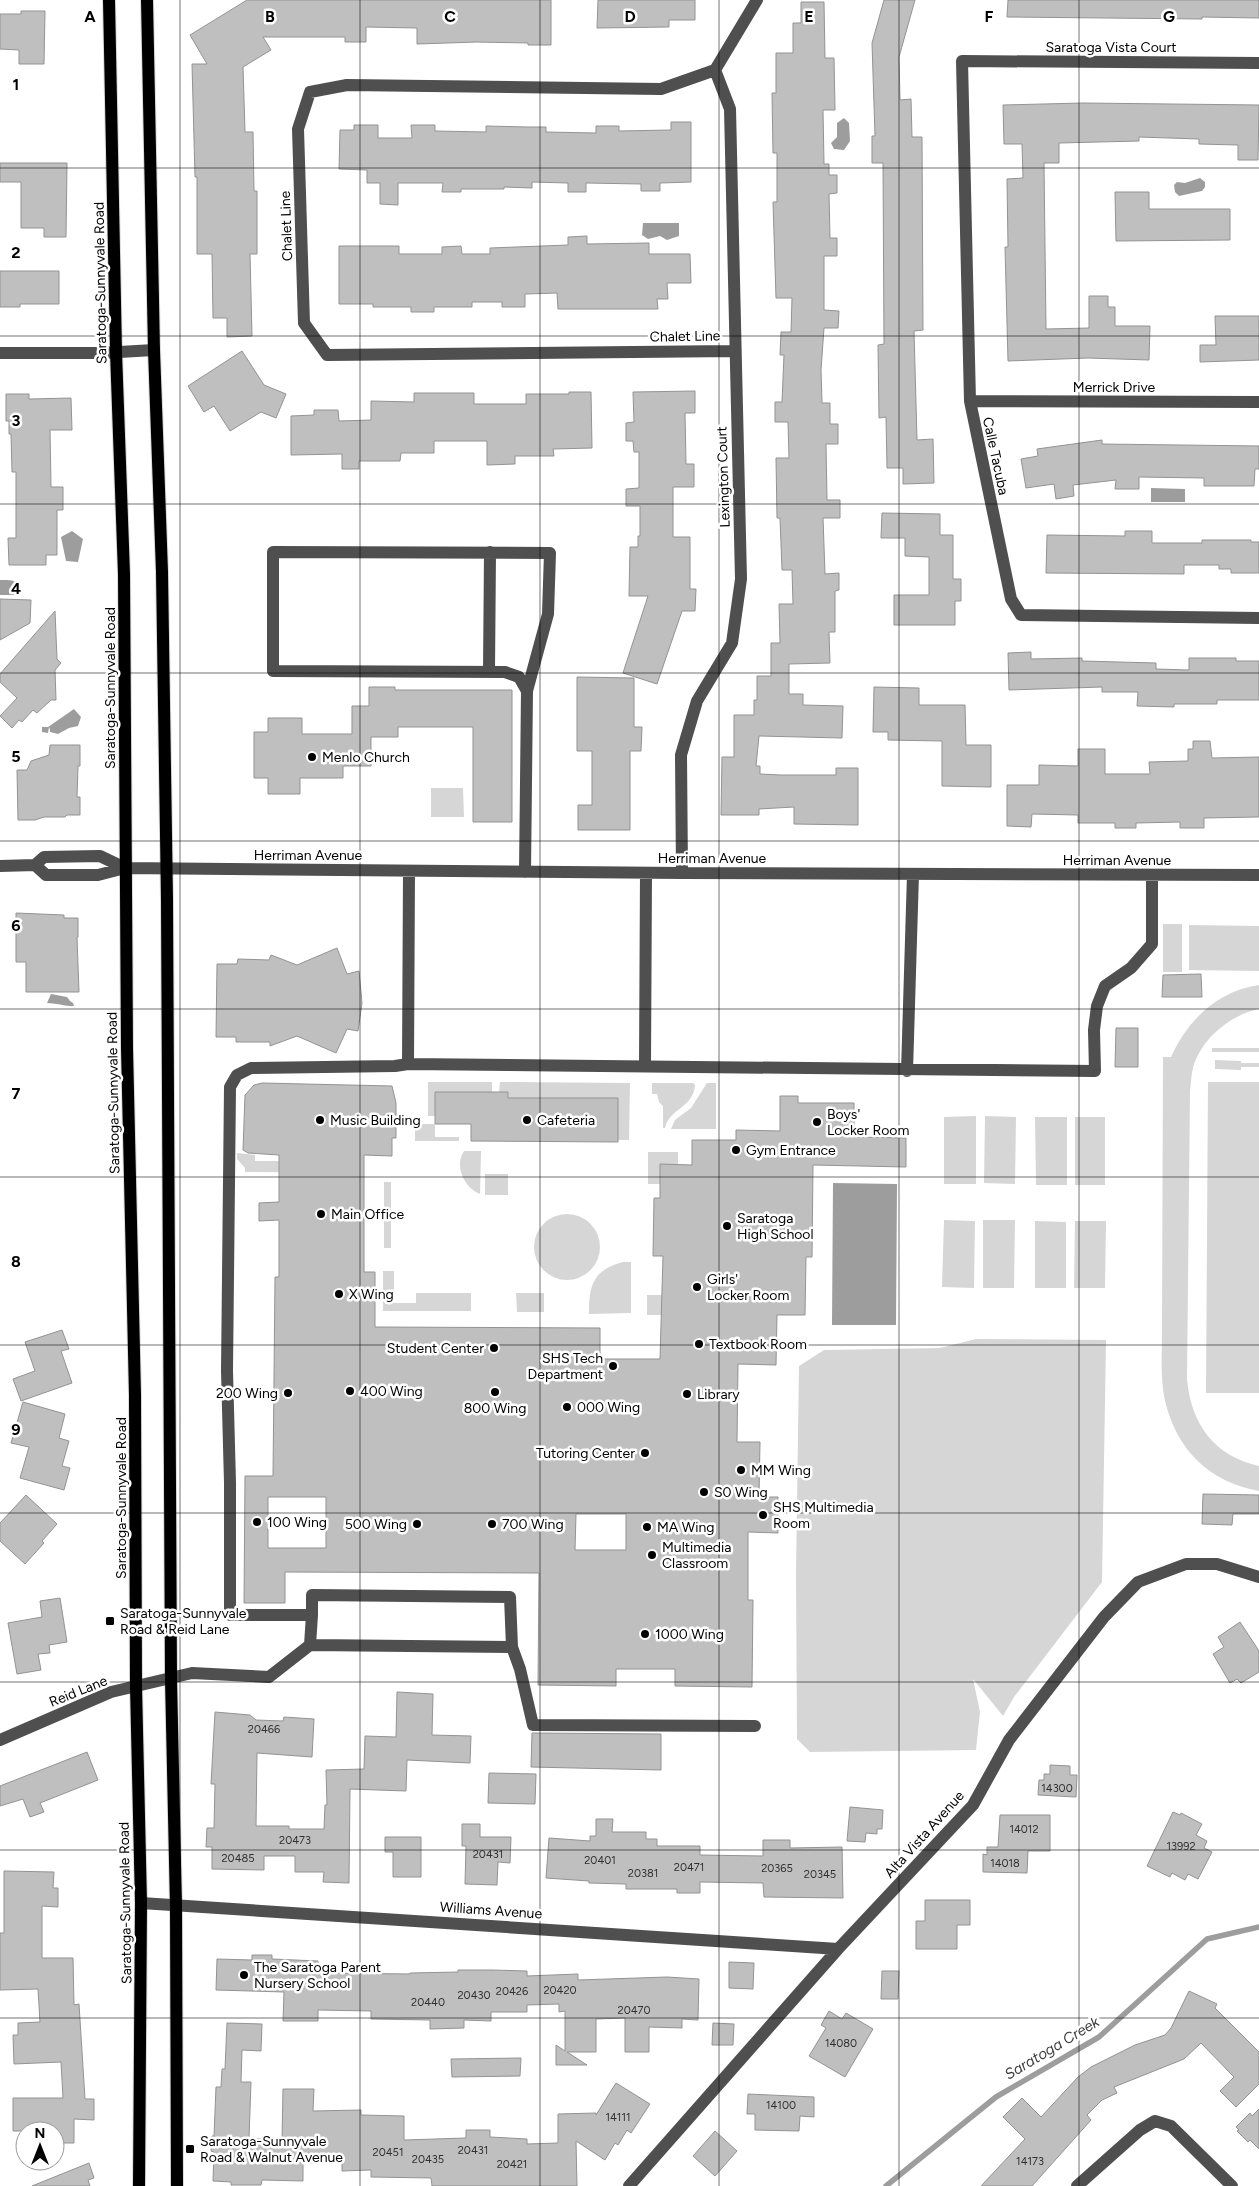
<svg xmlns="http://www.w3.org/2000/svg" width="1259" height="2186" font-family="Figtree,sans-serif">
  <rect width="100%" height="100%" fill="#fff"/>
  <path fill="#d6d6d6" d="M431,788H463L464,817H431Z
    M1163,924H1182V972H1163Z
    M1189,925L1259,926V971L1189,970Z
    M1259,985V1009C1230,1015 1201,1039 1193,1068C1191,1075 1191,1084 1190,1091L1187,1379C1191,1424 1214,1456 1259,1466V1491C1209,1482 1177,1450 1165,1401C1160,1378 1162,1354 1162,1331L1163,1057H1171C1188,1020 1217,991 1259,985Z
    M1212,1048H1259V1052H1212Z
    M1215,1060L1241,1061V1063H1259V1067H1241V1070L1215,1069Z
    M428,1082H492V1092L435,1116H428Z
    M500,1082L630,1083L629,1140H618V1098H508V1092H499Z
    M1208,1082H1259V1393H1206Z
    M652,1083H693L695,1085C694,1107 669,1109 665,1128H663V1106L659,1102L657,1094H652Z
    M707,1083H716V1129H671L675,1120L691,1108Z
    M976,1116V1184H944V1117Z
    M985,1116L1016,1117L1015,1184L984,1183Z
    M1035,1117H1067V1185H1036Z
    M1075,1117H1105V1185H1075Z
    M415,1124H435V1137H459V1141H415Z
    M464,1151H481L480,1194C464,1188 454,1166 464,1151Z
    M648,1152H678V1165H660V1184H648Z
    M237,1153L255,1155V1161H325L361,1173L245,1172V1168L237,1159Z
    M485,1174H508V1195H485Z
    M384,1182H391V1248H384Z
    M534 1247a33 33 0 1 1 66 0a33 33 0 1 1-66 0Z
    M944,1220L975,1221L974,1288L942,1287Z
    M983,1220H1015L1014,1288H983Z
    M1035,1221L1066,1222V1288H1035Z
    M1075,1221H1106L1105,1288H1074Z
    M623,1262H631V1313L589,1314C589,1285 593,1270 623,1262Z
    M383,1271H394V1303H416V1293H471V1311H383Z
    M516,1293H544V1312H517Z
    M647,1295H663L730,1315H647Z
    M976,1339L1106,1340L1102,1582L1014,1697L1003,1716L973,1679L980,1712L976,1750L810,1752L797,1739L796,1573L799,1366L824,1350L940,1348Z"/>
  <path fill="#9d9d9d" d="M844,118L849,123L850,141L844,150L834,149L831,143L837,137V123Z
    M1200,178L1205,182V187L1202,191L1179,196L1175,192L1174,185L1177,182L1185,183Z
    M643,223H679V236L667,240L660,236L648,239L642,235Z
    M1151,488L1185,489V502H1151Z
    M72,531L83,539L78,562L66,561L61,537Z
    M0,580C10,580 20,579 20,592L15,595H0Z
    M74,709L81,717L78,726L69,728L58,734L50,732V730L49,727L48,733L42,732V727H48Z
    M51,994L67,997L70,1001L73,1003L74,1006C71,1007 54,1003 47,1003Z
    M833,1183L897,1184L896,1325H832Z"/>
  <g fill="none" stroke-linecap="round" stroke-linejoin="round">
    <path stroke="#9d9d9d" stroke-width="5.5" d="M886,2186L996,2097L1099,2037L1207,1939L1259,1927"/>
  </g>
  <path fill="#bfbfbf" stroke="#939393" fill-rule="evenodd" d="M247,0H551V45H528V43L477,42L417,44V28L366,27V42H345V37H263L271,50L243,67L245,132H253L254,191H257V254H250L252,336L227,337V318H213L212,254H197V177H195L192,64H207L190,35Z
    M598,0H695V20H669V27L597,28Z
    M884,0H915L899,57L900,100L911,99L912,137H922L923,330L914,331L917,440L933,439L934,483L903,484V468H887L886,417L879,418L878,345L884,344L883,163H872V136H875L872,43Z
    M1008,0H1259V18L1202,17V19L1007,17Z
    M801,2H824L825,58H834L835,110H823L824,164H829V175H837V193L829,194L830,238H837V256H824V310L839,311L838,328H824L821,370L822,403H830V424H838V444H826L827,500H840V518H823L825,574L839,573V590L835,591V632H829L830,663L789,664V694H803V705L843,706L842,738L759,736L756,766H760V774L781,775H836V768H858V825L794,824V807L759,809V815H721L722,757H734V715H754V700H757V676H771V643H780L779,604H793L792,570H782L780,518H777L776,458H789L788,422H775V402H782L784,355H780L781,332H791L792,298H776L773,202H777V153H773L772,93H776V53H793V23H801Z
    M21,11H45L44,64H19V50L0,49V14H21Z
    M1083,103L1259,105L1258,160H1238V145L1199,144V139L1139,137V141L1059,143V163H1044L1046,329L1089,328V296H1108V307H1115V326H1150L1149,360L1088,358L1008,361L1005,247H1008L1007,179L1023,178L1022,144H1004L1003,105Z
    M671,122H691V182L660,183V191H641V184L586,183V192H568V183L532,182V188L504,187V189H461V192H442L443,183H398V205L380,204V183H367V170L339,169L340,130H354V125H378V138H412L411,125H435V131L486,132V126L528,127H546V132L596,133V126H619V131L671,130Z
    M0,163H67L66,237H44V228H21V182H0Z
    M1115,192H1149V209H1230V240L1116,241Z
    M587,236V244L649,243V254H690L691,283H667L668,299H657L658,309H558L557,293L525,294V307H502V302H472V307H434V312H411V307H373V304H339V246H399V254H442V247L461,246L462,254H490V248L568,245V237Z
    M0,271H59V304H20V307H0Z
    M1215,316H1259V360L1200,362V345H1216Z
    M242,351L264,385L286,394L276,418L261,412L230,431L214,406L204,412L188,386Z
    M695,391V413H685L686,464H694V487H673V537H690V589H696L695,611H682L657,684L623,673L648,596H629L630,547H638V536H640V506H626V489L639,488V452H634L633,441H626V423L634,422L633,392Z
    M569,392H591L592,448L553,449L554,456H515V464L487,465V441H434V453H401L400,461H359V469H342V454L291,455V416L314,415V410H338L339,421L371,420V401L414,402V393H474V404H526V394H569Z
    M6,394H29V399L71,398L72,430H50L51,487H63V510H57V555H46V565H9L8,538H16V472H12L11,434H9V421H6Z
    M1102,440V444L1259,446V469H1255L1254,486H1204V478L1139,477V489H1115L1116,480L1073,485L1074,496L1056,499L1054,484L1026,488L1021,459L1038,456L1037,449Z
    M882,513L940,514V535H953V579H961V601H955V625H894V595H929V557L905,556V538H881Z
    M1125,531H1152V543H1202V540H1251V542H1259V573H1231V569H1219V565H1184V574L1046,573L1047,535L1125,536Z
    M0,599L31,600L30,623L0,640Z
    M55,611L57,659L61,663L55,670L56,700H51L37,713L33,710L22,722L19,720L12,728L0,716L17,698L0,682V674Z
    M1031,652V659L1082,658V661L1156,663V669L1189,670V658H1236V661H1259V700H1217V704H1174V707L1137,706L1138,692H1102V687L1009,690L1008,653Z
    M577,677L634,678V727H642L641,751H630V830H578V805H592V751H577Z
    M369,687H395V690H512V822H473V727H398V737H371V766H343V778H300V794H268V778H254V732H268V718H302V734H352V706H369Z
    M874,687L919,688V705H965L966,745H991V787L942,786V741L888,740V732H873Z
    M1193,741H1210L1212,758L1259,757V817L1204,818V828H1180V822L1136,823V828H1115V823H1078V815L1032,814L1031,827L1007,826V785H1039V765L1078,766V749H1105V774H1150L1149,762L1188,761V749H1193Z
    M50,745H80V766H78L77,797H80V815H67L65,817H44L35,820H18L17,770H27L31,761L49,755Z
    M16,913L64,915V918H78V937H77L79,992H26V962H16Z
    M337,948L347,974L359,971L362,1003L358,1031L347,1029L336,1053L297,1036L270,1046V1042H236V1037H216L217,964H237L238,959L269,960L271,955L297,965Z
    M1201,974L1202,997H1162L1163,975Z
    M1116,1028H1138V1067H1115Z
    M262,1083L392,1086L396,1103V1138H392V1156L364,1155V1272H375V1327L600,1328V1359H660L663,1256H653L654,1198H660V1164L692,1165V1140H736V1130L780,1131V1096H798V1103H854V1137L906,1138V1167L813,1165L812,1257H806L805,1315H777L776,1365L738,1364L737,1442H760L759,1497H778V1533L748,1532V1600H753L752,1687L675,1686V1669H616V1686L538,1685L539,1573L285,1572V1603H244L245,1476H273L275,1277H279V1220L259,1221V1203L279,1202V1155L248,1153L243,1150L245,1095L254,1085ZM268,1497H326V1548H268ZM576,1514H626V1550H575Z
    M435,1092H508V1098H618V1142L471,1141V1124H435Z
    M62,1330L69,1349L61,1351L72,1383L21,1401L13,1379L35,1371L25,1342Z
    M23,1402L65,1414L59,1438L69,1441L62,1466L70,1468L64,1490L20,1478L29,1447L11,1443Z
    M1203,1494L1259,1495V1514H1233L1232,1525L1202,1524Z
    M26,1495L57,1524L42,1541L44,1543L25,1564L0,1541V1523Z
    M60,1598L67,1642L49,1645L50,1653L38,1654L41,1670L17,1674L8,1623L42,1617L40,1601Z
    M1240,1622L1259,1651V1672L1241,1683L1237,1679L1230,1683L1213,1654L1224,1647L1218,1637Z
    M397,1692L433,1694L432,1735L471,1736L470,1763L407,1760L406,1791L350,1789L349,1883L323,1882L324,1872H295V1856H264V1870L212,1869V1847H206L207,1828H214L215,1784H211L215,1712L250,1715L256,1720L283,1721L284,1717L314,1719L312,1757L257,1753L256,1826H289V1829H324L325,1805H327L326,1770L364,1769L365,1736L396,1737Z
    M532,1733L661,1734V1770L531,1767Z
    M87,1752L98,1780L40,1803L44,1812L30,1817L23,1799L0,1806V1786Z
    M1050,1765L1070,1766V1775H1077L1076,1797L1038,1795L1039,1780H1044V1774H1050Z
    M489,1773L536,1774L535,1804L488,1803Z
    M850,1807L883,1810L882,1829H877V1834L866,1833L865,1842L847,1841Z
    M1173,1812L1180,1815L1181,1813L1202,1824L1196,1835L1207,1841L1204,1848L1212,1852L1198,1879L1188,1874L1185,1880L1172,1873L1170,1877L1147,1866Z
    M1000,1815H1050V1851H1028L1027,1873L983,1872V1854L987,1855V1847H998Z
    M596,1819H613L612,1832H646V1839H657V1846H700V1855L763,1856V1840H790V1848L842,1847L843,1898L764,1897L763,1883L700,1882V1893H677V1889H626V1884L589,1883V1881L546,1878L549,1838L590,1841V1836H596Z
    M462,1824H480V1837H511L510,1863L498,1862L497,1885L465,1884L466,1846H462Z
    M385,1837H421V1877H393V1852H385Z
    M4,1871L54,1872L53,1888H58V1907L42,1906V1958H73L74,2005L79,2004L85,2099H94V2120L74,2119V2143H55V2131H13V2098H63L61,2062L14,2064L13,2035H18V2023L40,2022L38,1989L0,1990V1933H4Z
    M925,1900H970V1925H957V1949H916V1921H925Z
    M252,1955H272V1959L318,1961V1973L410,1974V1973L458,1972V1970H492L527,1971V1976L578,1974V1980L667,1977L699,1979L698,2020L682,2019V2028L649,2027V2052H625V2018L596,2019V2052H567L587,2065H556V2045L565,2051V2011L559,2012V2004L527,2005V2012H491V2021L464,2020V2028L430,2029V2020L371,2019V2011L318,2010V2021H283L284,1992L216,1990L217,1959L252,1960Z
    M729,1962L754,1963L753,1989L729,1988Z
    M882,1971H899L898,1999H881Z
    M1189,1991L1217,2004L1215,2008L1259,2052V2084L1236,2107L1220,2091L1234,2077L1201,2043L1184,2059L1114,2087L1117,2093L1102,2100L1087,2115L1091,2120L1032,2186H981L1025,2139L1003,2117L1022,2098L1041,2117L1078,2077L1091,2067L1135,2045L1165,2035L1171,2028Z
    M829,2011L842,2019L846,2013L873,2029L845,2077L809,2056L826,2028L821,2025Z
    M227,2023L262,2024L261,2051L242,2050L241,2082H251L249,2138L282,2140L283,2089H314L313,2111L361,2110V2115L404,2116V2140L466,2138V2130H490V2137L527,2139V2144L558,2143V2114L596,2113V2115L616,2083L650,2104L631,2133L627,2130L618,2145L615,2143L605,2160L576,2141L577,2186H432L431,2178L371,2177V2170L342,2171V2162L303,2163V2181L262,2180L261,2185H231V2182L213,2181L214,2152L211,2151L212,2136H214L216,2087H221L222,2069H225Z
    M713,2023L734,2024L733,2045H712Z
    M521,2058L520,2076L452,2077L451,2059Z
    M748,2094L814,2097V2117L800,2116L799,2131L755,2130V2114H747Z
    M1259,2109V2149L1250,2140L1248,2142L1237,2131L1239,2130L1236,2127L1250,2113L1252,2116Z
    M715,2131L737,2151L715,2176L693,2156Z
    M89,2163L94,2178L88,2180L90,2186H32Z"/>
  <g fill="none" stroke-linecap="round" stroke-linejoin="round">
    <defs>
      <path id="major" d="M109,0L116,352L124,574L127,1048L135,1395L136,1686L141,1903L139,2186
        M147,0L154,350L162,572L167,900L171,1679L176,1906L177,2186"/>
    </defs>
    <use href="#major" stroke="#dbdbdb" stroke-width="14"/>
    <path stroke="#4f4f4f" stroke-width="12" d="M1259,63L962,61L970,401L1011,599L1021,615L1259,618
      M715,70L661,89L347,85L310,92L298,129L304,323L327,355L734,351
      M715,70L757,0
      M0,353H102L154,350
      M970,401L1259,402
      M489,671L490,552
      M35,865L46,875H98L125,868L682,873L1259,875
      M0,866L35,865L44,857L100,856L125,868
      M525,872L527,691L548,614L550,553L273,552V671L505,672L519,677L527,691
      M682,873L681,755L697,701L732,643L741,579L730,109L715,70
      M408,1064L409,871
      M645,1066L646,873
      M907,1071L913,874
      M312,1615V1595L510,1597L512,1647L310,1645L312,1615H230V1483L227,1371L230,1087L237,1075L251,1068L395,1066L408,1064L1095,1071L1094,1030L1097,1006L1105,986L1131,968L1152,944V875
      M512,1647L520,1669L533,1725L755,1726
      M0,1740L111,1692L192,1673L269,1677L310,1645
      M141,1903L838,1949
      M629,2186L838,1949L973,1805L1009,1740L1104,1617L1138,1582L1186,1564H1217L1259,1577
      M1077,2186L1140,2130L1155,2121L1171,2126L1232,2186"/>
    <use href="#major" stroke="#000" stroke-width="12"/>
  </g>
  <path fill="none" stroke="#000" stroke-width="1" stroke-opacity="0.55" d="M180,0V2186M360,0V2186M540,0V2186M719,0V2186M899,0V2186M1079,0V2186M0,168H1259M0,336H1259M0,504H1259M0,673H1259M0,841H1259M0,1009H1259M0,1177H1259M0,1345H1259M0,1513H1259M0,1682H1259M0,1850H1259M0,2018H1259"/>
  <g fill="#000" stroke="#fff" stroke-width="2">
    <circle cx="312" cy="757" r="5"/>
    <circle cx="320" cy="1120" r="5"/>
    <circle cx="527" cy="1120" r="5"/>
    <circle cx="817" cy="1122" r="5"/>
    <circle cx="736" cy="1150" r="5"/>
    <circle cx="321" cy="1214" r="5"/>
    <circle cx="727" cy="1226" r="5"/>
    <circle cx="697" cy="1287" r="5"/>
    <circle cx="339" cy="1294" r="5"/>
    <circle cx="699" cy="1344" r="5"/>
    <circle cx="494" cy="1348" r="5"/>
    <circle cx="613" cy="1366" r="5"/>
    <circle cx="350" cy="1391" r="5"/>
    <circle cx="495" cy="1392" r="5"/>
    <circle cx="288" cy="1393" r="5"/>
    <circle cx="687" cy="1394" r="5"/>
    <circle cx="567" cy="1407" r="5"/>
    <circle cx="645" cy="1453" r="5"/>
    <circle cx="741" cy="1470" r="5"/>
    <circle cx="704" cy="1492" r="5"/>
    <circle cx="763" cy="1515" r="5"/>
    <circle cx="257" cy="1522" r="5"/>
    <circle cx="417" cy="1524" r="5"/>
    <circle cx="492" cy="1524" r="5"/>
    <circle cx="647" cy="1527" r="5"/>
    <circle cx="652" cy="1555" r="5"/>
    <rect x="105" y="1616" width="10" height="10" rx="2.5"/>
    <circle cx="645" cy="1634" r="5"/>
    <circle cx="244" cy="1975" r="5"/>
    <rect x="185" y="2144" width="10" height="10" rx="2.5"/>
  </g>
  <g text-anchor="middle" stroke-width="5" stroke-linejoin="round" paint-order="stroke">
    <g font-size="11" fill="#303030">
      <text x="264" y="1733">20466</text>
      <text x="1057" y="1792">14300</text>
      <text x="1024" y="1833">14012</text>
      <text x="295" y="1844">20473</text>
      <text x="1181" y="1850">13992</text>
      <text x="488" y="1858">20431</text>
      <text x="238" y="1862">20485</text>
      <text x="600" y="1864">20401</text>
      <text x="1005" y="1867">14018</text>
      <text x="689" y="1871">20471</text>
      <text x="777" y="1872">20365</text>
      <text x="643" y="1877">20381</text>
      <text x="820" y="1878">20345</text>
      <text x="560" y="1994">20420</text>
      <text x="512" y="1995">20426</text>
      <text x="474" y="1999">20430</text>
      <text x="428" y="2006">20440</text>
      <text x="634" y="2014">20470</text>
      <text x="841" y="2047">14080</text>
      <text x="781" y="2109">14100</text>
      <text x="618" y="2121">14111</text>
      <text x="473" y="2154">20431</text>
      <text x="388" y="2156">20451</text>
      <text x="428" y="2163">20435</text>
      <text x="1030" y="2165">14173</text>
      <text x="512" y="2168">20421</text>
    </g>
    <g font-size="14" fill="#000" stroke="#fff">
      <text x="1111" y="52">Saratoga Vista Court</text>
      <text transform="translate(286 226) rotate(-92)" y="5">Chalet Line</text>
      <text transform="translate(100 283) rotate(-91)" y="5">Saratoga-Sunnyvale Road</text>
      <text transform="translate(685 336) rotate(-1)" y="5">Chalet Line</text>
      <text x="1114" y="392">Merrick Drive</text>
      <text transform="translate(996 456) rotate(78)" y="5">Calle Tacuba</text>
      <text transform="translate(723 477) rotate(-92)" y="5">Lexington Court</text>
      <text transform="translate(110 688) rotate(-90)" y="5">Saratoga-Sunnyvale Road</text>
      <text x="308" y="860">Herriman Avenue</text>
      <text x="712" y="863">Herriman Avenue</text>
      <text x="1117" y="865">Herriman Avenue</text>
      <text transform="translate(113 1093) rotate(-91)" y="5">Saratoga-Sunnyvale Road</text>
      <text transform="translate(121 1498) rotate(-90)" y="5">Saratoga-Sunnyvale Road</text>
      <text transform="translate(78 1691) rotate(-22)" y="5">Reid Lane</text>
      <text transform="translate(924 1834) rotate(-48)" y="5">Alta Vista Avenue</text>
      <text transform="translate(125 1903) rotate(-91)" y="5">Saratoga-Sunnyvale Road</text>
      <text transform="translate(491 1910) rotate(4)" y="5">Williams Avenue</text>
    </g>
    <g font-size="14" fill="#000" stroke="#fff" text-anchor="start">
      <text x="322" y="762">Menlo Church</text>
      <text x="827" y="1119">Boys'<tspan x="827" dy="16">Locker Room</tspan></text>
      <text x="330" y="1125">Music Building</text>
      <text x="537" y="1125">Cafeteria</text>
      <text x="746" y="1155">Gym Entrance</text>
      <text x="331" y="1219">Main Office</text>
      <text x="737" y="1223">Saratoga<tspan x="737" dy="16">High School</tspan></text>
      <text x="707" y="1284">Girls'<tspan x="707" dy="16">Locker Room</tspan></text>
      <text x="349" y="1299">X Wing</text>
      <text x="709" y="1349">Textbook Room</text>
      <text x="484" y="1353" text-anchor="end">Student Center</text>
      <text x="603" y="1363" text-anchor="end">SHS Tech<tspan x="603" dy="16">Department</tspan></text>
      <text x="360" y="1396">400 Wing</text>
      <text x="278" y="1398" text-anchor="end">200 Wing</text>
      <text x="697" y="1399">Library</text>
      <text x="577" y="1412">000 Wing</text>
      <text x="495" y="1413" text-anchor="middle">800 Wing</text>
      <text x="635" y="1458" text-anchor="end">Tutoring Center</text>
      <text x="751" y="1475">MM Wing</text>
      <text x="714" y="1497">S0 Wing</text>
      <text x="773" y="1512">SHS Multimedia<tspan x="773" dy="16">Room</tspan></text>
      <text x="267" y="1527">100 Wing</text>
      <text x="407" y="1529" text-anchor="end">500 Wing</text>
      <text x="502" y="1529">700 Wing</text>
      <text x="657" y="1532">MA Wing</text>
      <text x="662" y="1552">Multimedia<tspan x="662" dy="16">Classroom</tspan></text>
      <text x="120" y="1618">Saratoga-Sunnyvale<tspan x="120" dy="16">Road &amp; Reid Lane</tspan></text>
      <text x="655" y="1639">1000 Wing</text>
      <text x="254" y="1972">The Saratoga Parent<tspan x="254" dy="16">Nursery School</tspan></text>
      <text x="200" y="2146">Saratoga-Sunnyvale<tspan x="200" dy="16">Road &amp; Walnut Avenue</tspan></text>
    </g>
    <g font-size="15" font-style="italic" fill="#3e3e3e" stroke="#fff">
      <text transform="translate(1052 2048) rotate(-31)" y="5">Saratoga Creek</text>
    </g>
  </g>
  <g font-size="16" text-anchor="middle" font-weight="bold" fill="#000" stroke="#fff" stroke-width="5" stroke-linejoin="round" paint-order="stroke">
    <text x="90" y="22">A</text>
    <text x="270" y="22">B</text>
    <text x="450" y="22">C</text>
    <text x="630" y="22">D</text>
    <text x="809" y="22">E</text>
    <text x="989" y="22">F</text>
    <text x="1169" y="22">G</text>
    <text x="16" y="90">1</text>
    <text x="16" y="258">2</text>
    <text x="16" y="426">3</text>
    <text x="16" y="594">4</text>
    <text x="16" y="762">5</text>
    <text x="16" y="931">6</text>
    <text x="16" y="1099">7</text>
    <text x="16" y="1267">8</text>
    <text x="16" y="1435">9</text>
  </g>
  <g transform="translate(40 2146)"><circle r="24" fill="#ffffff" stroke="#999999"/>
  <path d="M0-4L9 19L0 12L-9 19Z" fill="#000000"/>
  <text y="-8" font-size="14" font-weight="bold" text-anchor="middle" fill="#000000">N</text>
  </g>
</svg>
